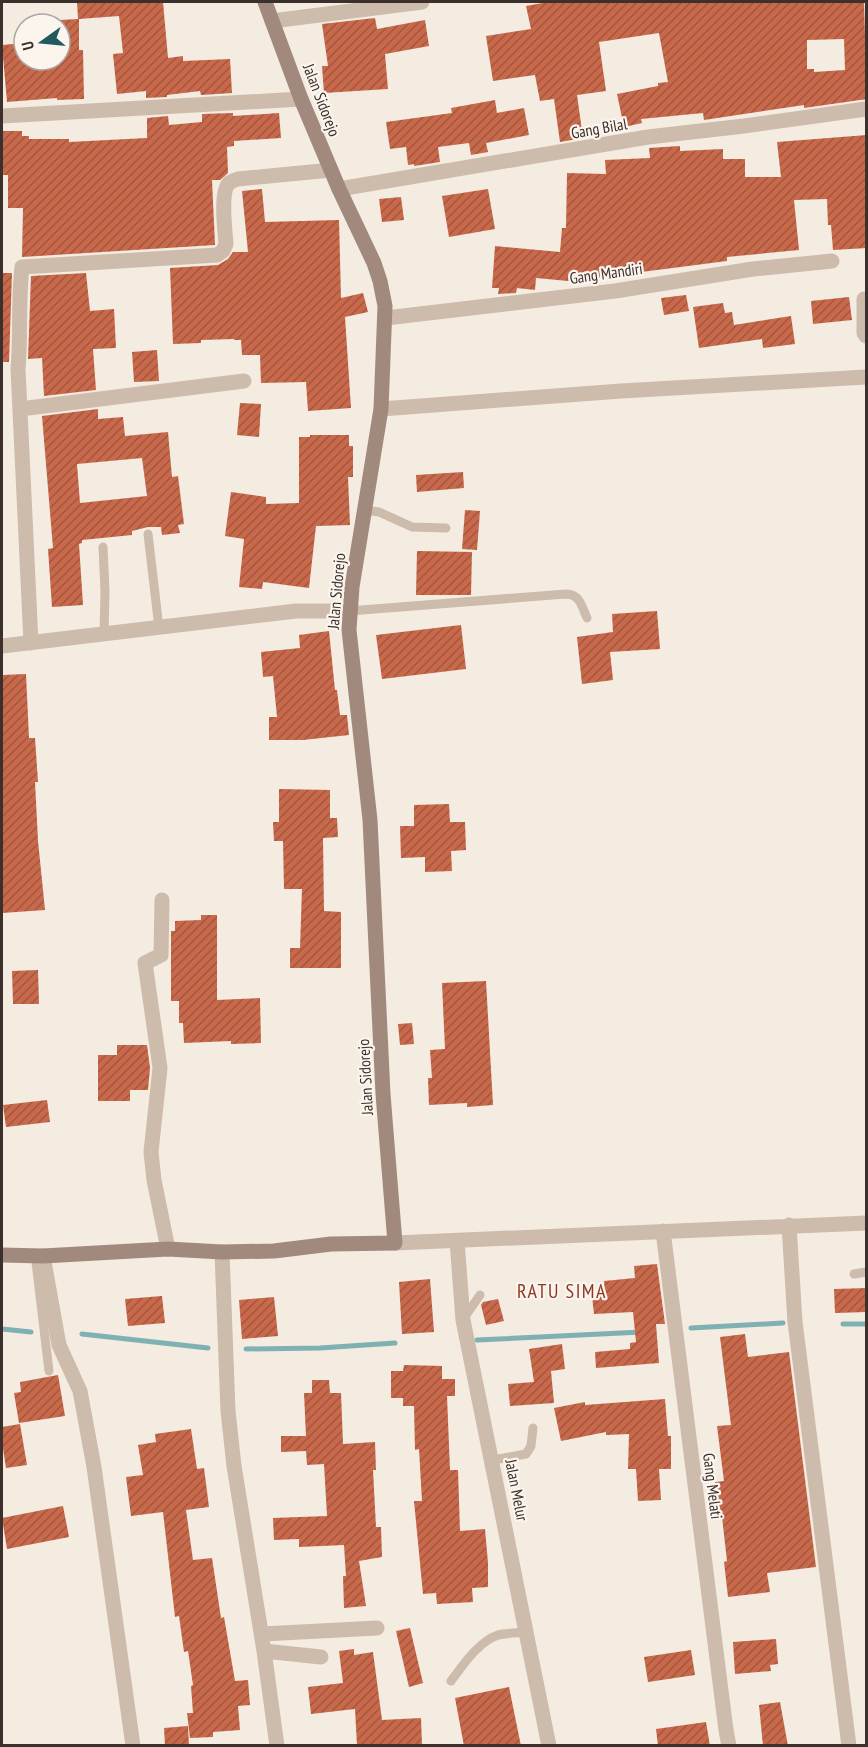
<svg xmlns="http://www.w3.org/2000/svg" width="868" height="1747" font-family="'PT Sans Narrow',sans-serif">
  <defs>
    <pattern id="building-hatch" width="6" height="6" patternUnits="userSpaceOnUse" patternTransform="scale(1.5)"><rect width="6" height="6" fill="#c8694b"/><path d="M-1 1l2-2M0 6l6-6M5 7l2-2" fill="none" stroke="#a4573f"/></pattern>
  </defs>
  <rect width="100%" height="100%" fill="#f4ebe1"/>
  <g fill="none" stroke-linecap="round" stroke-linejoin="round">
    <path stroke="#7fb0b2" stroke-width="5" d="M843,1324H866
      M691,1328L783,1323
      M2,1329L31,1332
      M82,1334L208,1348
      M477,1340L642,1332
      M246,1349L320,1348L395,1343"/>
  </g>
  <path fill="url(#building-hatch)" fill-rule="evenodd" d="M77,2H163L168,58L183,56V61L230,59L232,93L201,95L200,91L167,95V97L146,98V91L117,94L113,54L123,53L119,16L79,19V50H83L84,99L57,100V98L7,102L2,45L24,43V60H60V20L78,19Z
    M548,2H864L867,99L804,108V105L704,120L703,113L641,119L642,123L624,127L617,94L658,86V83L668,82L659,33L599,42L606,91L577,95L583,138L560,142L554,99L540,101L535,75L493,81L486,36L531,29L526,6ZM844,39L845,70L814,72V69H807V40Z
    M375,18L377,29L425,20L429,46L385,54L388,89L324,93L322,66H328L322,24Z
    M495,100L497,113L524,108L529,135L486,143L488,152L471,155L469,143L438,147L440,162L414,166V164L408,165L406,147L390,149L386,122L452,113L451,108Z
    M233,113V116L279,113L281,138L234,141V146L227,147L228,173L220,180H212L215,245L22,257L23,208H8V175H2V131H22V136H29V139H69V142L147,138V118L168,116L169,125L202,122V114Z
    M867,135V248L833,250L831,225H828L827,199L794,200L799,250L727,257V261L579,280V282L536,278L535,290L517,288L516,293L498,294L499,288H492L495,246L560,252L562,228H566L567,173L606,174L605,160L650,158L649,148L680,146V151L723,149V159H745V177H781L777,142Z
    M262,189L265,222L339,220L341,298L363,293L368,312L345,317L351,408L308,411L306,382L261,383L260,355H242L241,340H234V339L201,340V343L173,344L170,268L218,265L228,259L233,252H248L242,191Z
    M488,189L495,229L449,237L442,196Z
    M401,197L404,220L382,222L379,199Z
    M2,273H12L9,362H2Z
    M86,273L90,311L114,309L116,348L93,349L96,390L44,396L42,358L28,359L31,276Z
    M686,295L689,311L664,315L661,298Z
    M849,297L852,320L813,324L811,301Z
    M723,303L725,313L732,312L734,325L791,316L795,344L763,348L762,339L699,348L693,307Z
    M157,350L159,381L134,382L132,352Z
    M240,403L261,404L259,437L237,435Z
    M98,409V419L123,417L125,436L168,432L172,477L178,476L184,524L178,525L180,533L162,535L161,527H148L132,531V535L82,540V543L79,544L83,605L52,607L48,549L53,548L42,416ZM142,458L147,496L80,503L77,464Z
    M310,435H349V446H353V477H348L350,525L316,526L309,588L263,582L262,589L239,587L244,539L225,536L231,492L266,497V504L299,503V437H310Z
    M463,472L464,488L417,492L416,475Z
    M465,510L480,511L477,550L462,549Z
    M417,551L472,552L471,595H416Z
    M657,611L660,649L610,652L613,680L582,684L577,637L613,632L612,614Z
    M461,625L466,669L382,679L376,635Z
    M329,631L335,690H337L340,715H347L349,735L303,740H269V717H277L273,676L263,677L261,652L300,648L299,635Z
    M26,674L29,738H35L38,782H35L38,841L45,910L2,913V675Z
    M279,789L330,790V818H337L338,837L323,838L324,911L341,912V968H290V948H300L302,889H284L283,841H274L273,822H279Z
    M449,804L450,822H465L466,850L451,851L452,871L425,872V857L401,858L400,826H414V805Z
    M201,915H217V1000L260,998L261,1043L231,1044V1041L184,1043L183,1023H179V1001H171V931H175V921L201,920Z
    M38,970L39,1004H13L12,971Z
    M486,981L493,1105L467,1107V1103L429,1105L428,1078H432L430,1050L445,1049L442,983Z
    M412,1023L414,1044L400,1045L398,1024Z
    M117,1045H147L150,1068L148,1090H130V1101H98V1055H117Z
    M47,1100L50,1122L6,1127L3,1105Z
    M657,1264L665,1324H656L659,1363L596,1368L595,1352L630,1349V1343L636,1342L633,1312L594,1314L592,1296L605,1294L604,1281L635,1278L634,1266Z
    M430,1279L434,1332L402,1334L399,1282Z
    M867,1288V1312L835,1313L834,1289Z
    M162,1296L165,1323L128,1326L125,1299Z
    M274,1297L278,1336L242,1339L239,1300Z
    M498,1299L504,1321L486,1325L481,1305L483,1302Z
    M745,1334L748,1357L789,1352L816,1567L767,1573L770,1592L728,1597L724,1562L727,1561L722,1517L719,1518L715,1482L724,1481L717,1426L731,1425L720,1337Z
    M562,1344L565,1369L551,1371L554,1403L510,1406L508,1384L534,1382L529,1349Z
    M404,1365L442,1366V1379H455V1396H447L450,1470H458L460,1531L485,1529L488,1563V1587L472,1588L473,1602L437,1604L436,1593L423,1594L414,1501H422L419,1449L415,1450L414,1406H403V1398H391V1371H403Z
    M58,1375L65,1416L19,1423L14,1393L21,1392L20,1382Z
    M312,1380H329L330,1393H341L343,1444L375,1442L376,1470H373L376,1527H381L382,1557L359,1561L366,1606L344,1608L343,1576H346L344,1545L299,1547V1539L274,1540L273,1518L327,1516L324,1464L307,1465L306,1451L281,1452V1436H306L304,1393H312Z
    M665,1399L668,1436H671V1469H659L661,1500L638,1501L636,1469H628L629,1434L606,1435V1432L561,1441L554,1408L585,1402V1405Z
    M20,1424L27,1465L6,1468L2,1442V1427Z
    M191,1429L197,1469L204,1468L209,1507L186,1510L193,1560L212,1558L221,1618L224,1617L235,1681L248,1680L250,1705L238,1706L240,1730L213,1732V1737L190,1738L187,1713H193L191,1686L193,1685L188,1651L184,1652L179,1616L175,1617L163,1512L131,1516L126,1477L143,1475L138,1445L156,1442L155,1434Z
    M63,1506L69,1537L7,1549L2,1518Z
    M410,1628L423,1683L409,1687L396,1631Z
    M776,1639L778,1664L770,1665L771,1671L735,1674L733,1642Z
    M354,1649V1655L373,1652L382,1720L421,1718L422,1745L357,1746L355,1709L311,1714L308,1687L343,1683L339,1651Z
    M691,1650L695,1675L648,1682L644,1657Z
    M509,1687L521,1746H464L455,1698Z
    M780,1702L788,1746H763L759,1705Z
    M706,1722L710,1746H658L656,1729Z
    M188,1726L189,1746H165L164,1728Z"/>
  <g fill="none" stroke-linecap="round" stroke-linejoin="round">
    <path stroke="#cdbbac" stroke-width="9" d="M364,510L379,512L412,527L446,528
      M148,534L159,628
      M103,547L105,591L104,634
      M349,611L566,594C580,594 582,607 587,618
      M35,1254L49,1371
      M854,1274L866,1272
      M464,1318L480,1295
      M493,1460L526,1454L531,1446L533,1428
      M451,1681C463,1665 478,1642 498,1635C507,1633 518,1633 527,1632"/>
    <path stroke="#cdbbac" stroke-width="15" d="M272,21L422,2
      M2,116L301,99
      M339,189L648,137L744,126L866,109
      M864,299V333L866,336
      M386,318L615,291L753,269L832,261
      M20,409L244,381
      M381,409L621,391L866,377
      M31,643L18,369C21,335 18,301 22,267L217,255L223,251L226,244C225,231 220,192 229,183C232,181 235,180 238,179L331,170
      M2,646L296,611H349
      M162,900L161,955L145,963L160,1068L151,1152L154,1180L168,1249
      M789,1225L795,1322L849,1746
      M663,1231L726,1730L729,1746
      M457,1241L463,1320L549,1746
      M395,1243L866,1223
      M222,1252L228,1411L234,1466L264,1651L277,1746
      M43,1256L59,1345L80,1391L94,1467L133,1746
      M262,1634L377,1628
      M264,1651L321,1657"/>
    <path stroke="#a18a7d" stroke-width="15" d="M2,1255L43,1256L168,1249L222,1252L274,1251L331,1244L395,1243L383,1094L370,820L349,630L352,587L381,409L385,306L380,281L374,263L339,189L301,99L265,2"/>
  </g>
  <g text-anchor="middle" stroke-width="4.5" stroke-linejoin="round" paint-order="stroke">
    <g font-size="16" fill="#3b302b" stroke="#fbf5ee">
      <text transform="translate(322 100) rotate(69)" y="6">Jalan Sidorejo</text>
      <text transform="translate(599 128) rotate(-10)" y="6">Gang Bilal</text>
      <text transform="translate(606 273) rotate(-8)" y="6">Gang Mandiri</text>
      <text transform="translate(336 591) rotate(-85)" y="6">Jalan Sidorejo</text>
      <text transform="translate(365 1077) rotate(-93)" y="6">Jalan Sidorejo</text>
      <text transform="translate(713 1486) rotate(83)" y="6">Gang Melati</text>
      <text transform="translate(517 1490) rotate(79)" y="6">Jalan Melur</text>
    </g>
    <g font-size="20" letter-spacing="1.5" fill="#8c3b22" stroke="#fbf5ee">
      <text x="562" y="1298">RATU SIMA</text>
    </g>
  </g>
  <rect width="868" height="1747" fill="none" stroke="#3b302b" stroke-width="6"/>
  <g transform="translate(42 42) rotate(255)"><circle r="28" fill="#fbf5ee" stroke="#aea6a0" stroke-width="1.5"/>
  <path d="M0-4.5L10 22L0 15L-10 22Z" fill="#1f5a5e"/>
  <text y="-9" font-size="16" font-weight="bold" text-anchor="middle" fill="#3b302b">U</text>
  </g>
</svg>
